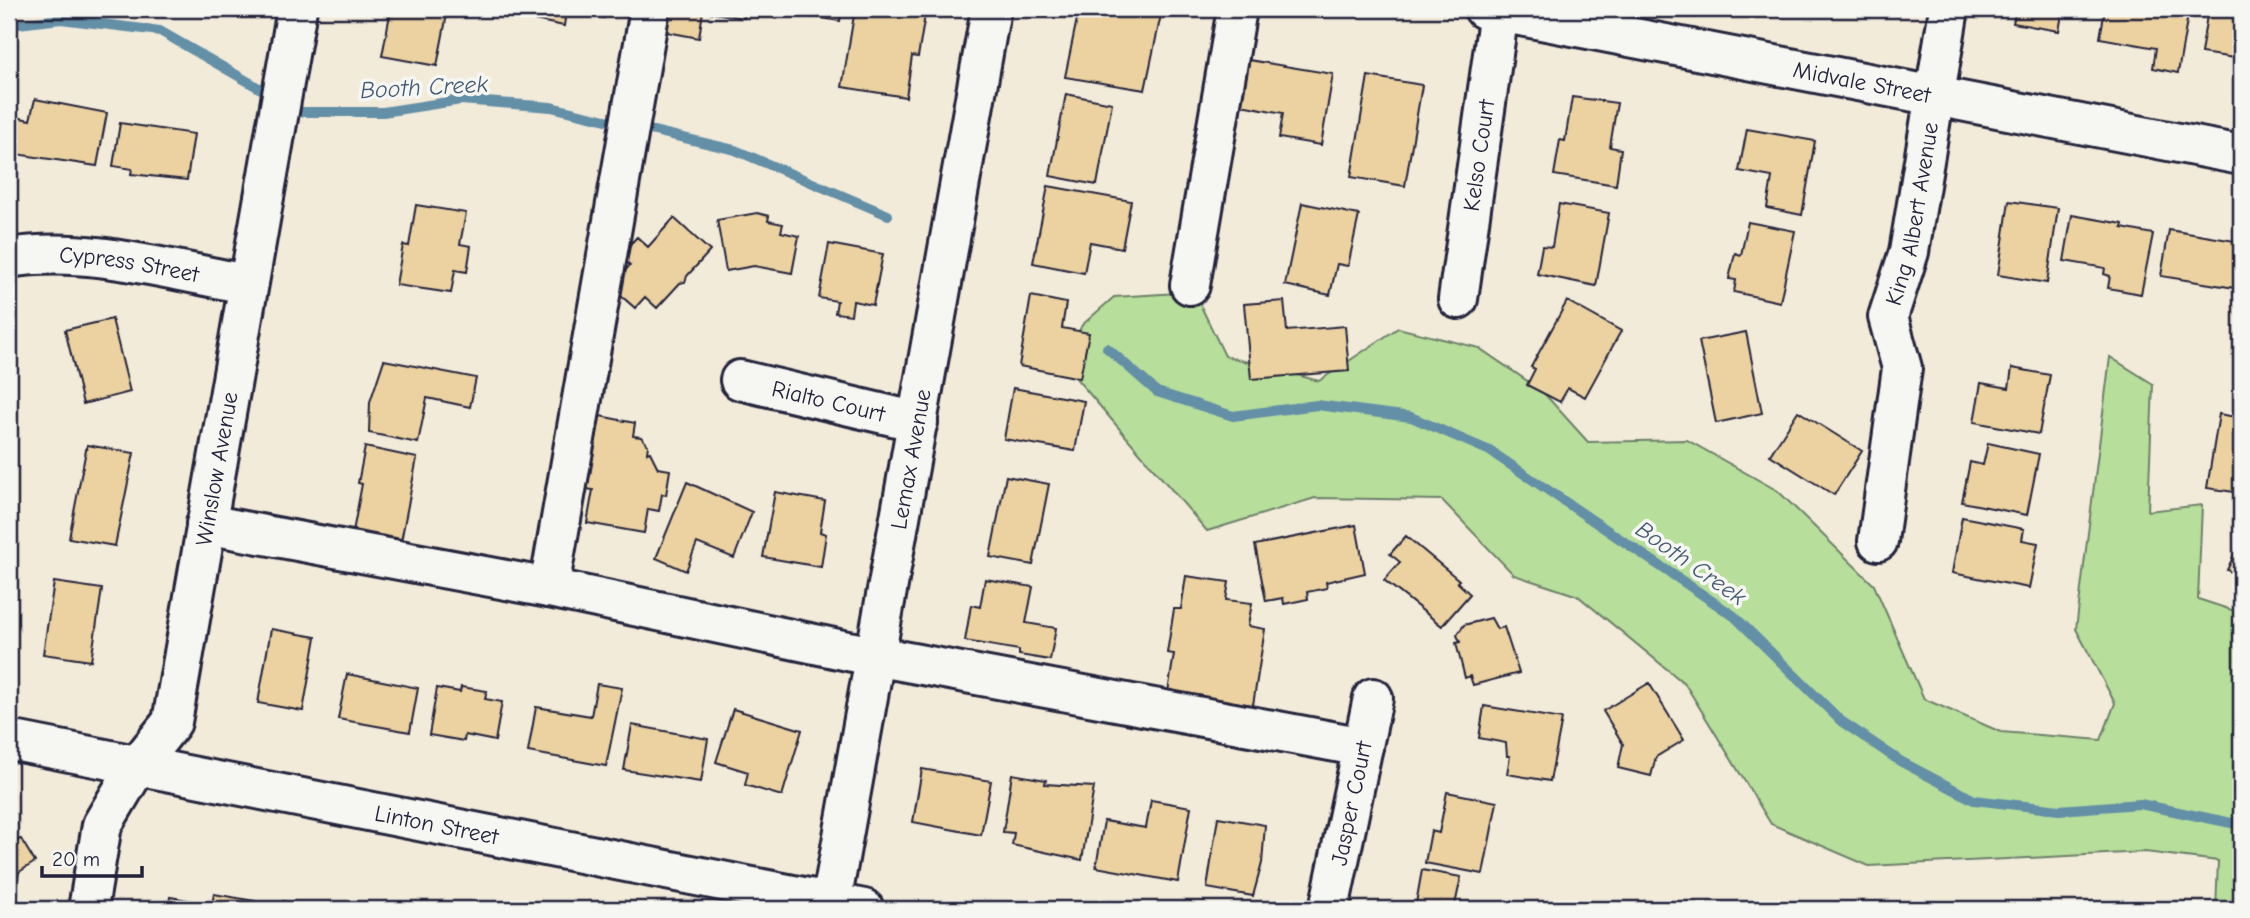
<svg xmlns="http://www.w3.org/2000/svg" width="2250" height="918" font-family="'Comic Neue',sans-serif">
  <rect width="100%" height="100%" fill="#f3ebda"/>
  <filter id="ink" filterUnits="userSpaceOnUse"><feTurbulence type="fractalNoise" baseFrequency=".0143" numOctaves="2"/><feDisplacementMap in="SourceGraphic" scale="14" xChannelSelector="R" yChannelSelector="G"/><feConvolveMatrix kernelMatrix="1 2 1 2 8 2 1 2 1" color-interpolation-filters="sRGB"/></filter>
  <g filter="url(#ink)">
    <path fill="#b7de9a" stroke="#6c806a" stroke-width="2" d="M1194,292L1225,356L1319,381L1398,328L1479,348L1542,391L1588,442L1687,440L1778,491L1874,585L1924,699L2001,732L2101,740L2115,703L2076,629L2110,357L2153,384L2148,511L2202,505L2198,599L2241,613V909H2216L2218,861L2145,852L1869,866L1771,824L1685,684L1578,596L1514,575L1442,500L1315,498L1207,531L1063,363L1082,325L1114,297Z"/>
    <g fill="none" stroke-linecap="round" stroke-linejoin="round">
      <path stroke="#638fa7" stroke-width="10" d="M9,25L61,19L160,31L273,96
        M289,106L298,112H383L461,100L551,107L623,124
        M637,127L735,150L888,215
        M1107,348L1157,392L1233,416L1317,405L1411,417L1490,451L1734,616L1841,721L1900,761L1974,800L2059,810L2140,804L2241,825"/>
    </g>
    <path fill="#ecd2a1" stroke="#22223b" stroke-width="2" d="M391,9H448L437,66L382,56Z
      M520,9H606L604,18L566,11L564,26L519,17Z
      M670,9H746L744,18L703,11L699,38L667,32Z
      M768,9H842L840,21Z
      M855,9H926L918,57L912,56L906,97L842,87Z
      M1079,9L1113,13V9L1162,10L1145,90L1065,77Z
      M2016,9H2063L2059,31L2013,23Z
      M2105,9H2189L2178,73L2153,68L2156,48L2100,38Z
      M2208,9L2241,11V59L2201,53Z
      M1249,60L1333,74L1321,145L1279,138L1283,113L1241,105Z
      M1368,76L1422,85L1405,186L1351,177Z
      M1066,94L1112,103L1097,185L1050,176Z
      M1572,97L1617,103L1610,147L1621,149L1616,185L1554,175L1560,140L1565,141Z
      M35,99L107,113L97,166L9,153L16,117L30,120Z
      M120,123L194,134L187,180L131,174L132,169L113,166Z
      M1747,129L1815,141L1802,215L1767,208L1772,177L1739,171Z
      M1048,186L1131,201L1122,248L1090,242L1084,273L1033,263Z
      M2009,201L2058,208L2047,283L1998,275Z
      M1302,203L1359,215L1348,266L1337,264L1330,295L1285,285Z
      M1559,204L1609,213L1596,286L1537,274L1542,246L1552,247Z
      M416,205L466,213L460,244L471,246L467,272L455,270L451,293L396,285L403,245L409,246Z
      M757,213L769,216L768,221L783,224L781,232L799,236L792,273L754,266L726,271L717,220Z
      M2072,215L2123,224L2122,228L2153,234L2141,294L2108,288L2110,276L2104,274L2105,268L2064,261Z
      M674,218L710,251L687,276L685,282L680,283L657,308L645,297L635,308L619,294L622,275L630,265L619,256L637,237L648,247Z
      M1748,222L1795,231L1780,302L1734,292L1736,280L1729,279L1735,253L1741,255Z
      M2169,230L2241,242V289L2161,276Z
      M829,244L883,254L873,305L853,301L851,315L835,313L837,301L819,298Z
      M1031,296L1066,303L1062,328L1089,333L1080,378L1019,366Z
      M1284,301L1287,331L1345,326L1349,371L1251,379L1244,304Z
      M1567,301L1621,331L1585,397L1568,388L1560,402L1527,385L1535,369L1531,367Z
      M112,319L130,392L83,404L65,330Z
      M1746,332L1762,413L1716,423L1699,341Z
      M384,360L476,378L470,407L427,398L418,443L369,433L370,402Z
      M2012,368L2050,375L2039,434L1974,422L1981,383L2009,388Z
      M1013,388L1084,401L1075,451L1004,439Z
      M1798,411L1862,451L1834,495L1770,455Z
      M2219,414L2241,418V493L2207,488Z
      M600,416L635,423L633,436L641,437L648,445L647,453L650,452L658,468L670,470L666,495L662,494L659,511L648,509L644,533L587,523L593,490L587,489Z
      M1988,443L2039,454L2027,515L1962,502L1970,462L1983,465Z
      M87,445L134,453L115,546L69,538Z
      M365,447L417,458L400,547L352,537L362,484L358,483Z
      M1006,476L1049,484L1033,565L990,557Z
      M687,482L752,512L734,558L697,543L686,571L656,558Z
      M775,492L825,501L820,532L826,534L821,567L763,557Z
      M1962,517L2024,529L2022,540L2038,543L2029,588L1952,573Z
      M1356,525L1365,573L1326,582L1327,588L1307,592L1308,599L1284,604L1283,598L1266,601L1255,545Z
      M1406,536L1459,580L1457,582L1470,594L1442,626L1384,580L1400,562L1390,554Z
      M2241,540V577L2227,570Z
      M1186,576L1229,582L1226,600L1252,603L1248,626L1265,629L1253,705L1168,692L1174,654L1167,653L1174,609H1181Z
      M985,579L1033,587L1026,623L1056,628L1050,660L1019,655V650L965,641L971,605L980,607Z
      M54,582L102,589L91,661L43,654Z
      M1491,618L1497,629L1504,627L1519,673L1473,685L1470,676L1465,678L1456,643L1460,642L1457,635L1464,625Z
      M271,629L316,637L303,711L258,703Z
      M347,674L418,688L410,732L338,719Z
      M1649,683L1684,740L1656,757L1651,776L1618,768L1623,744L1603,711Z
      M597,684L622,688L606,766L528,752L536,707L591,716Z
      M461,687L487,691L485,699L502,702L495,741L465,735L464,741L429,735L437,688L460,692Z
      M1484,706L1562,719L1550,781L1507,774L1510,756H1507L1506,743L1479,738Z
      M733,709L802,730L782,796L745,785L748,772L716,762Z
      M632,725L708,739L701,782L624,770Z
      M922,769L991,781L981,835L913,822Z
      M1012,774L1046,780L1045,784L1094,787L1082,860L1012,845L1014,833L1003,832Z
      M1447,792L1497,802L1483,874L1425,863L1431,831L1439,833Z
      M1151,800L1191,807L1178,882L1096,867L1104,821L1146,828Z
      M1218,817L1265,825L1262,863L1253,896L1207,888Z
      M21,839L35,862L19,872L13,909H9V842Z
      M1422,870L1461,877L1455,905L1478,909H1415Z
      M214,894L255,901L254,909H168L170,897L212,904Z
      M283,901L331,909H281Z
      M1670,902L1716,909H1669Z"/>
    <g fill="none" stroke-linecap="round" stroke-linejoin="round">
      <defs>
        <g id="minor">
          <path id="s1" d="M1484,9L2241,155"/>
          <path id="s2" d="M9,258C88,245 171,271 248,284"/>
          <path d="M1190,285L1237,9"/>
          <path id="s3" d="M1458,299L1499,12"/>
          <path id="s4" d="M740,380L918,422"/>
          <path d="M206,524L549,588L848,651L1363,747"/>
          <path id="s5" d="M1878,541L1902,368L1888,317L1909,252L1949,9"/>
          <path d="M549,588L650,9"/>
          <path id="s6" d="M9,740L864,909"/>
          <path id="s7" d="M88,909L102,825L137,766L172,722L297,9"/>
          <path id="s8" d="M830,909L991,9"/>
          <path id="s9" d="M1329,909L1373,698"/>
        </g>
      </defs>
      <use href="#minor" stroke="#22223b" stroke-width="44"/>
      <use href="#minor" stroke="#f6f6f2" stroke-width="38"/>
    </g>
  </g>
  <g text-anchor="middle" stroke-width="7" stroke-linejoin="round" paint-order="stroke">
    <g font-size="23" fill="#22223b" stroke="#f6f6f2">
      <text dy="8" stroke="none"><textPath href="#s1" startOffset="385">Midvale Street</textPath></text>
      <text dy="8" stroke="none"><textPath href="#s3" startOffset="145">Kelso Court</textPath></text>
      <text dy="8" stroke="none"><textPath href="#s5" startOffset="334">King Albert Avenue</textPath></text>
      <text dy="8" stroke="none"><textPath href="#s2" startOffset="121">Cypress Street</textPath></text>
      <text dy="8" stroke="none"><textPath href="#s4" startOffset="91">Rialto Court</textPath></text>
      <text dy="8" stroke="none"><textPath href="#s8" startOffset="457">Lemax Avenue</textPath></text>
      <text dy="8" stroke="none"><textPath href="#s7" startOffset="467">Winslow Avenue</textPath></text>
      <text dy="8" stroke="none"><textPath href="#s9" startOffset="108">Jasper Court</textPath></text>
      <text dy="8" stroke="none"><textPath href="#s6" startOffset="436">Linton Street</textPath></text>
    </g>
    <g font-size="24" font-style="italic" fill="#425971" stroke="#f6f6f2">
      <text transform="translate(424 87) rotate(-3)" y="8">Booth Creek</text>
      <text transform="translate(1691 563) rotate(35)" y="8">Booth Creek</text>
    </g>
  </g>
  <rect width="2250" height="918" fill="none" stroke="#f6f6f2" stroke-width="35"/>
  <rect x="18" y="18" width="2215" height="883" fill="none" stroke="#22223b" stroke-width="2.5" filter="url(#ink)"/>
  <path d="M42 866v10h100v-10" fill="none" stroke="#22223b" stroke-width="3.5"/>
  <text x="52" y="866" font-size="21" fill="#22223b" stroke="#f6f6f2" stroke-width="5" paint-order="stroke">20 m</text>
</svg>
